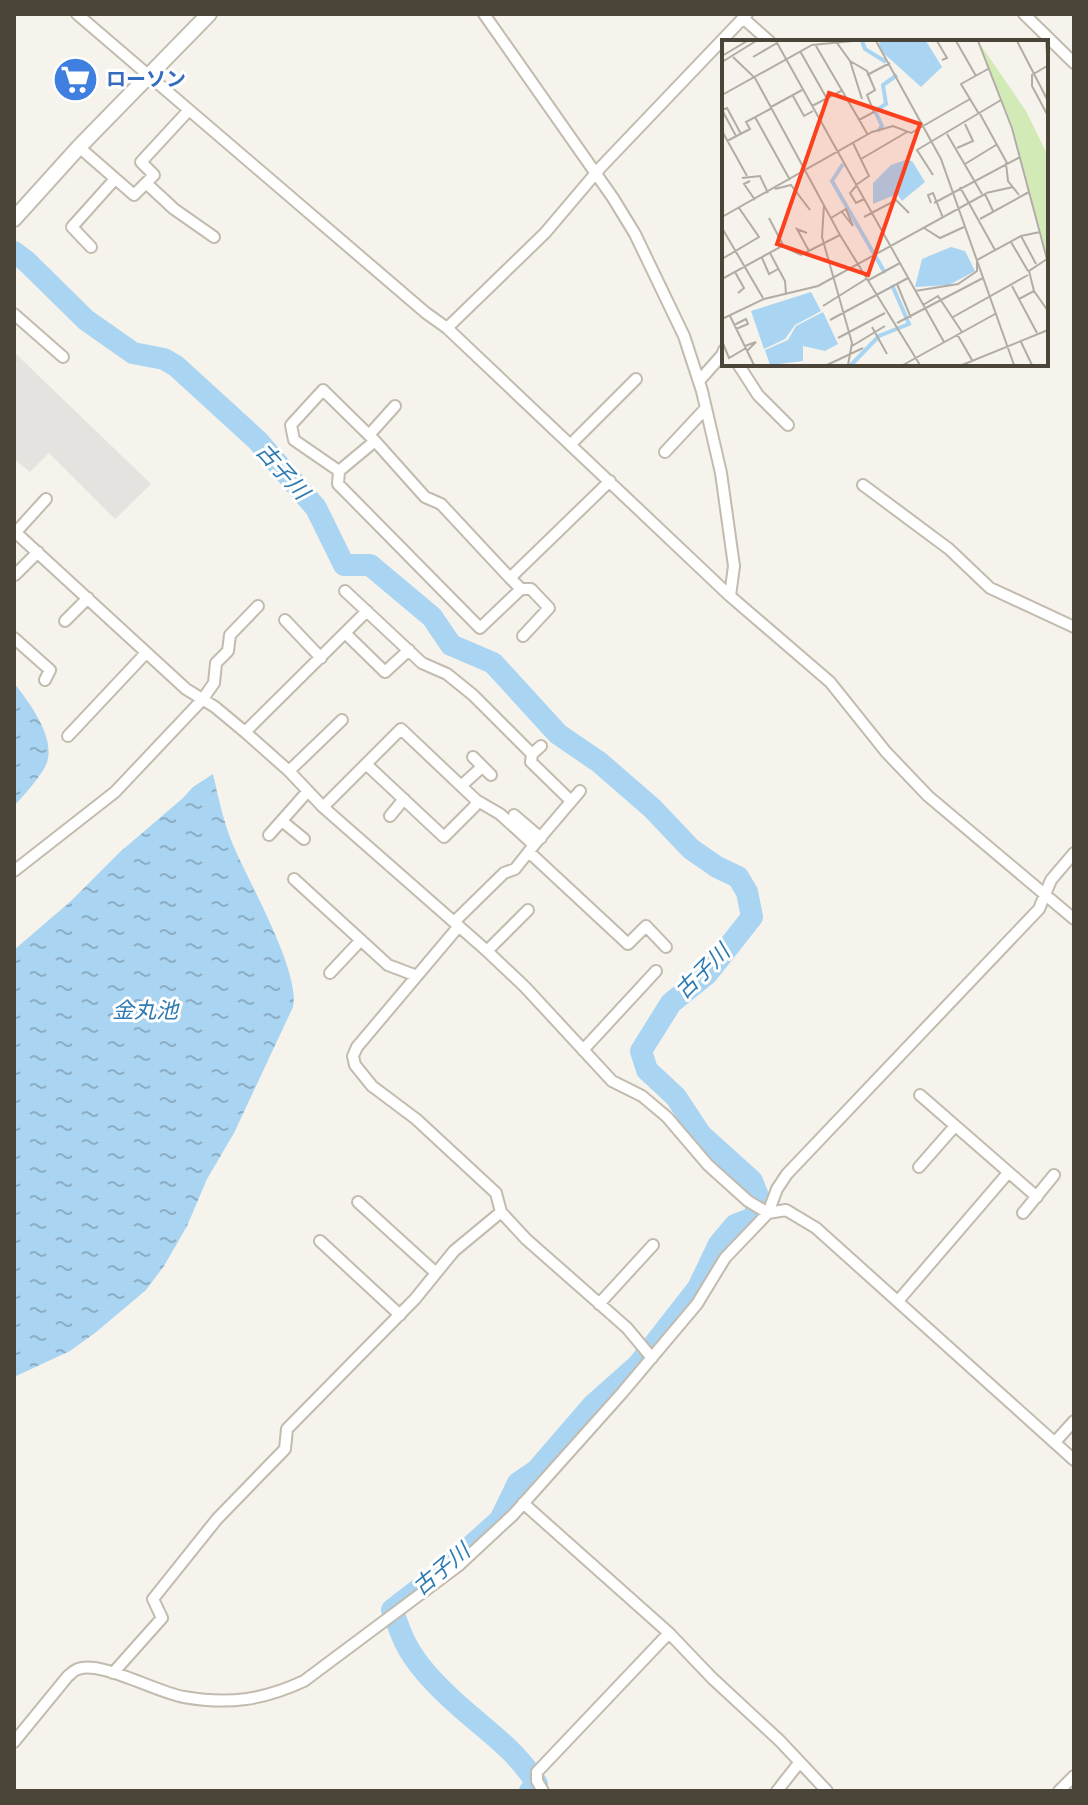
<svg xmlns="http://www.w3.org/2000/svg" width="1088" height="1805" font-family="'PT Sans','Noto Sans JP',sans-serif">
  <defs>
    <pattern id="water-ripples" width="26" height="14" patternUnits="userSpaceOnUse" patternTransform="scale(2)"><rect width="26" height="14" fill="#a9d4f2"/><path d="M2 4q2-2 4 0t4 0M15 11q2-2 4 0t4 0" fill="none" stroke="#8caec5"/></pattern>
  </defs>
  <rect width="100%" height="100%" fill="#f6f3ec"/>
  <path fill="#e5e3e0" d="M16,354L151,484L115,519L49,453L30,472L14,459Z"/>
  <path fill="url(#water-ripples)" d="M14,683C29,702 59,741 45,767C37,781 25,794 14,806Z
    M213,774C218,796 223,819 231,840C246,878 301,971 293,1007L234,1133L207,1179L187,1226L164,1266L146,1290L95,1333L70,1351L14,1377V950L71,901L120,852L183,798L193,787Z"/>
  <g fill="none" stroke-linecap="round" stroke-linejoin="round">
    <path stroke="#a9d4f2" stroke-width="22" d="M14,252L26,261L86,320L133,353L164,359L176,366L258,441L316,508L344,565H370L432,617L451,645L493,663L558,734L599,762L652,808L691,849L717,867L738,877L747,892L752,917L707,974L671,1003L641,1051L647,1070L676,1097L701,1135L752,1181L760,1201L753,1218L735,1225L719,1244L698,1288L638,1365L593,1405L537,1470L518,1483L500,1520L450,1565L392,1610C397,1621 400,1633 406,1644C417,1666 440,1689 458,1705C487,1731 517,1751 537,1784L530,1791"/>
    <defs>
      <path id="minor" d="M77,14L426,313L447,328L730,596L830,682L886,752L928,796L1074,919
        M484,14L613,198L635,234L684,336L702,391L721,473L734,566L730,596
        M1024,14L1074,63
        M743,18L770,42
        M79,147L134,195L154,175L141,162L189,110
        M146,183L174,209L214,237
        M91,247L72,227L115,179
        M14,314L63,357
        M447,328L545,233L601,167L747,14
        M738,364L758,395L788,425
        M699,381L722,355L724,350
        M369,435L395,406
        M571,444L636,379
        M665,452L706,408
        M339,471L294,440L291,425L323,390L375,441
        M863,485L949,549L990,588L1074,627
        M14,531L186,689L215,707L245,732L289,771L323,807L487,951L525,987L612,1081L642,1096L667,1117L708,1165L748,1201L768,1213L786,1210L816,1228L1074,1460
        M16,532L46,499
        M15,575L38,552
        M510,578L441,504L425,497L375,441L339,471L338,484L480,628L521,589L510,578L610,481
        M521,589H531L549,608L523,636
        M345,591L422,663L447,674L473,695L532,754
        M285,620L321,658
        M65,621L88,598
        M345,633L385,672L409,650
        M14,638L50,670L45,680
        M245,732L367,611
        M68,736L146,653
        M541,746L532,754L531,762L571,801
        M473,757L491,775
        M366,764L444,837L475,806L476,800
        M289,771L342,720
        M461,786L482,767
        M323,807L401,729L476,800L500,814L534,845L515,869L504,873L454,922
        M514,815L541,838
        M390,816L404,799
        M282,821L304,839
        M269,835L308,791
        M534,845L580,791
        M529,852L628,944L646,926L666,947
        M14,871L115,792L202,700L214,683L216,663L228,651L230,635L258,606
        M294,879L388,965L417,976
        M459,926L357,1047L353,1056L355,1065L372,1086L416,1119L496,1193L501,1212L526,1239L627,1328L652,1358
        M487,951L528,910
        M330,973L361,940
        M583,1050L656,971
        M920,1095L1037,1197
        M919,1167L955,1126
        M358,1202L436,1273
        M1023,1213L1054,1175
        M320,1241L400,1315
        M898,1301L1008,1173
        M599,1304L653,1245
        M1055,1442L1074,1421
        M523,1503L669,1633L712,1678L780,1741L827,1791
        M113,1673L162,1618L153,1599L217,1519L285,1449L287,1429L415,1299L454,1251L501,1212
        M14,1742L68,1676C71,1674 74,1670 78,1669C100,1660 158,1693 184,1697C229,1705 263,1700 304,1681L458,1566L513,1515L622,1393L697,1304L725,1258L768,1213L777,1189L787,1174L1039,909L1051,880L1074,853
        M543,1791L537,1781V1772L669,1633
        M777,1791L799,1763
        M1059,1791L1074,1776"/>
      <path id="tertiary" d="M14,219L79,147L209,14"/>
    </defs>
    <use href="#minor" stroke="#c2bbae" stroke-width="14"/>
    <use href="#tertiary" stroke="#c2bbae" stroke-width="18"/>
    <use href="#minor" stroke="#fff" stroke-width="10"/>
    <use href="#tertiary" stroke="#fff" stroke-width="14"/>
  </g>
  <defs>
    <symbol id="supermarket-disc" viewBox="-11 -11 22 22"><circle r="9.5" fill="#3f7fe0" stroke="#fff"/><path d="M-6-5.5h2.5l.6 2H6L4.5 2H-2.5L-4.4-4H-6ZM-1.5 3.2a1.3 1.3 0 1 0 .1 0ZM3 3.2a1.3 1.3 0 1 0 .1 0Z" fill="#fff"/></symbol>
  </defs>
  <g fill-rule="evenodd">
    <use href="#supermarket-disc" x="50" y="54" width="51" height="51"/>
  </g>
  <g text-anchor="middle" stroke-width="6" stroke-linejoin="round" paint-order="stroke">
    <g font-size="20" font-weight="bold" fill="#366cbe" stroke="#fff" text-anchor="start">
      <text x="106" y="86">ローソン</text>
    </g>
    <g font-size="22" font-style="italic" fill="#2e7ab2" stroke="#fff">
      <text transform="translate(283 471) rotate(48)" y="8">古子川</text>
      <text transform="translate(702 971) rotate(-45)" y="8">古子川</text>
      <text x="145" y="1018">金丸池</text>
      <text transform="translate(441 1569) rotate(-40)" y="8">古子川</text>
    </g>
  </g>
  <g transform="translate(722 40)">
    <rect width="326" height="326" fill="#f6f3ec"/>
    <path d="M256,1L304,71L326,116V219L291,87Z" fill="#d2eab5"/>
    <path d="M157,1H204L220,27L199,47L158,10ZM183,120L190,121L203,142L180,161L175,154L151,164V143L169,125ZM229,207L243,211L253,231L227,245L193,247L200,219ZM89,252L99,271L73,285L63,299L42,309L29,271ZM101,272L116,304L103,311L81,306V321L48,325L43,310L66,300L74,286Z" fill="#a9d4f2"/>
    <path fill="none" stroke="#a9d4f2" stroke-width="4" d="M140,1L143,9L164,22M156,91L160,86L153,71L164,64L161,45L175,35M121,124L110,141L163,233M129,325L157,296L187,284L170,245"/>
    <path fill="none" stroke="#b2ada4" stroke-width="2" d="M54,1L222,302M154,1L219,119L292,325M215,1L225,18L220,20M234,1L254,36M256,1L290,88L326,223M295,1L326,61M324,1L326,29M115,3L128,21L140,59M94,6L146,95M78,11L104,57M0,16L25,1M11,17L33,38L118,195L198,325M31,17L55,3M128,21L145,31L153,50L145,55L152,72L137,80M0,22L34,1M325,26L310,35V46L326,76M145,35L168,23M0,55L90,5L131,1M71,56L82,76L91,71M90,66L121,50M49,67L80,50M0,70L5,68L19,94M0,70L14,96M257,74L239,44L266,29M258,74L285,123M33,77L68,140M0,91L25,136M225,94L260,154M5,101L28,89L24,82L50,68M131,103L147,136L134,145M235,108L251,101L243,84M139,119L185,92M284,123L286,141L297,155M243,124L274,105M211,135L195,110L279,60M20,138L38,136L46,153M28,141L22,144L33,160M135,145L128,153L134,163L142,159M238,147L273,210M53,149L69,145L88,170M264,153L291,147M209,163L206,155L211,153L221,178M212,163L298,117M102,165L100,197L130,303L126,325M0,177L150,92L171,86L189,93L248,59M142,177L174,160L187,173M47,178L61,205M109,178L124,169L131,186L120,172M258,179L307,152M0,188L41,258M202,188L218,198L242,187M85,193L75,189L87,211M299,196L314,224M289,202L306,231M48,213L63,241L64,254M40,218L47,234L56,229M0,219L37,197L17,168M13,232L22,248L16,253M0,239L60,206L79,215L118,195M145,241L178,223M175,244L189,278M290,246L315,293M193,251L236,244L255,231V220L299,196L318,192M312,251L326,271M297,259L312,251L307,231L325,219M201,265L216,256L240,292M101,266L144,239M8,276L32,325M231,277L306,235M0,279L42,259L96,246L263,154L271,171M108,280L186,238M175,283L261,238M12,285L24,279L26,284L14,289M150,287L165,314M235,294L250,320M116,298L163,273M0,301L7,318L24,308M299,302L310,325M23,306L34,302L25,311M130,306L163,286M105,325L141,308M181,325L273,274M240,325L326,290"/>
    <path fill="#fc3f1d" fill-opacity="0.15" stroke="#fc3f1d" stroke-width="4" d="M107,53L198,84L146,235L55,204Z"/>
    <rect width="326" height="326" fill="none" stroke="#4b4439" stroke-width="4"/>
  </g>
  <rect width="1088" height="1805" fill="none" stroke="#4b4439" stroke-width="32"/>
</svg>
